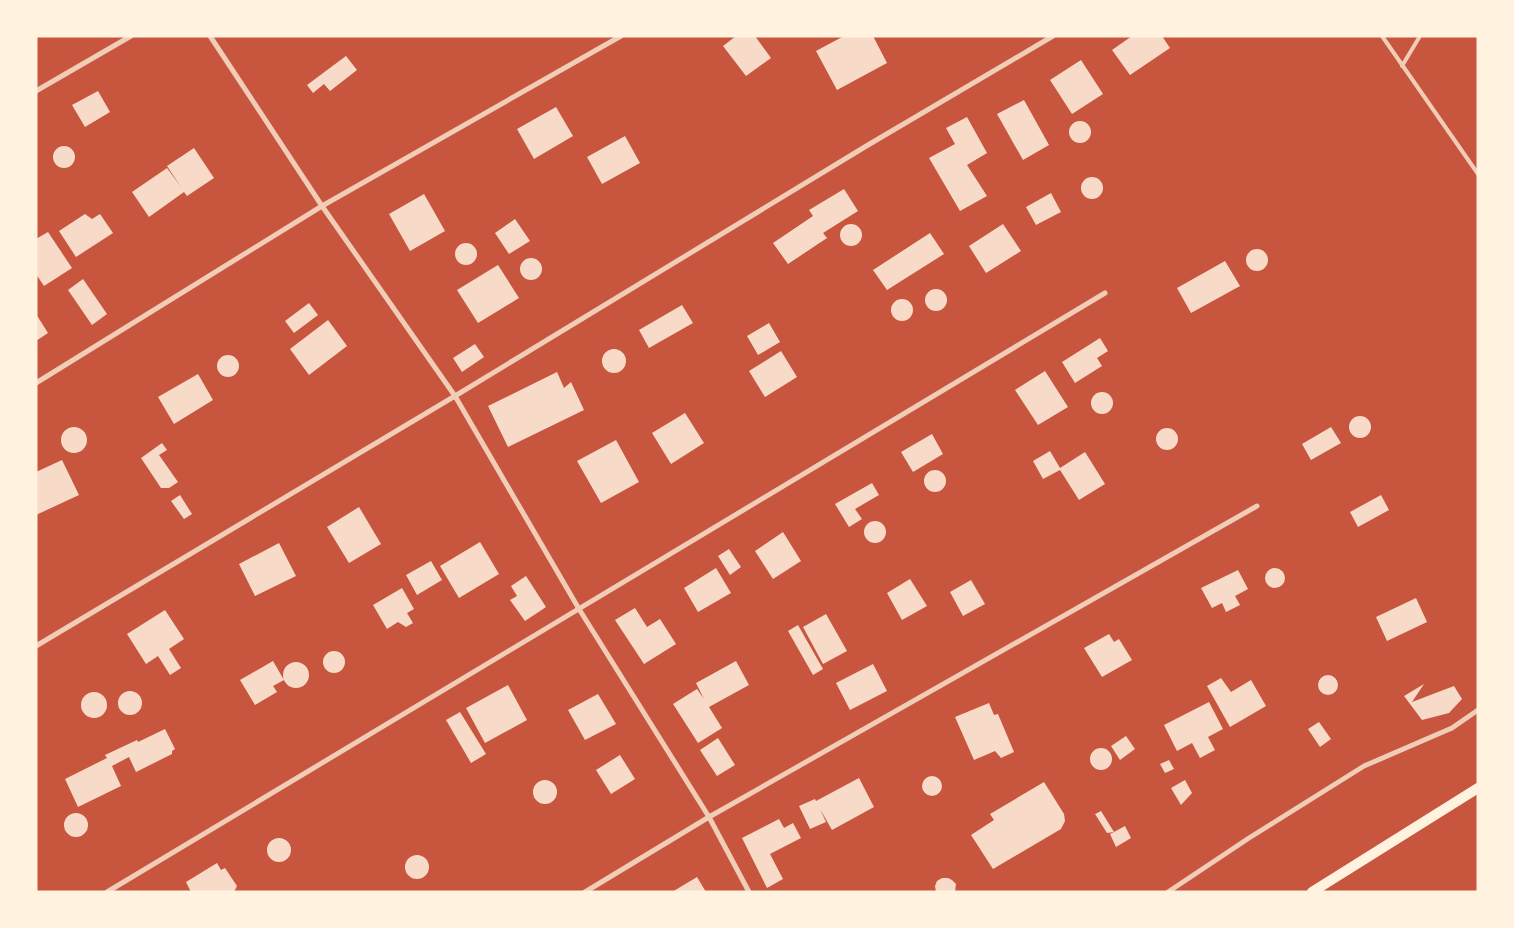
<svg xmlns="http://www.w3.org/2000/svg" width="1514" height="928" font-family="Lato,sans-serif">
  <rect width="100%" height="100%" fill="#c8553d"/>
  <path fill="#f7dbc8" d="M736,36H755L771,58L746,76L723,46Z
    M844,36H873L887,63L837,90L816,51Z
    M1132,36H1162L1170,48L1130,75L1112,50Z
    M346,56L357,70L330,91L324,84L313,93L307,85Z
    M1081,60L1103,94L1072,114L1050,80Z
    M98,91L110,112L85,127L72,105Z
    M1024,100L1049,145L1023,160L997,114Z
    M556,107L573,136L534,159L517,129Z
    M967,117L987,153L967,165L987,196L960,211L929,158L955,144L946,128Z
    M1069 132a11 11 0 1 1 22 0a11 11 0 1 1-22 0Z
    M625,136L640,163L602,184L587,157Z
    M53 157a11 11 0 1 1 22 0a11 11 0 1 1-22 0Z
    M194,148L214,178L187,196L184,192L149,217L132,192L167,168L181,187L167,166Z
    M1081 188a11 11 0 1 1 22 0a11 11 0 1 1-22 0Z
    M844,189L858,211L823,233L827,238L788,264L773,243L813,216L809,210Z
    M1051,193L1061,212L1036,225L1026,207Z
    M424,194L445,231L410,251L389,214Z
    M85,214L92,219L100,214L113,233L76,257L59,231Z
    M515,219L530,241L509,254L495,233Z
    M1003,224L1021,251L986,273L969,246Z
    M840 235a11 11 0 1 1 22 0a11 11 0 1 1-22 0Z
    M48,232L72,268L44,286L36,274V239Z
    M930,233L944,254L887,290L873,270Z
    M455 254a11 11 0 1 1 22 0a11 11 0 1 1-22 0Z
    M1246 260a11 11 0 1 1 22 0a11 11 0 1 1-22 0Z
    M520 269a11 11 0 1 1 22 0a11 11 0 1 1-22 0Z
    M1225,261L1240,286L1191,313L1177,288Z
    M498,265L519,298L478,323L457,290Z
    M83,279L107,314L92,325L68,290Z
    M925 300a11 11 0 1 1 22 0a11 11 0 1 1-22 0Z
    M891 310a11 11 0 1 1 22 0a11 11 0 1 1-22 0Z
    M309,303L318,315L294,333L285,321Z
    M682,305L693,323L649,348L639,330Z
    M36,314L48,333L36,341Z
    M328,320L347,346L309,375L290,349Z
    M769,323L780,342L758,355L747,336Z
    M1100,338L1108,351L1097,358L1102,366L1075,383L1062,362Z
    M475,344L484,357L462,372L453,358Z
    M602 361a12 12 0 1 1 24 0a12 12 0 1 1-24 0Z
    M781,351L797,377L765,397L749,371Z
    M217 366a11 11 0 1 1 22 0a11 11 0 1 1-22 0Z
    M1045,371L1068,407L1038,425L1015,390Z
    M557,372L564,388L571,382L584,410L508,447L488,406Z
    M198,374L213,400L174,424L158,397Z
    M1091 403a11 11 0 1 1 22 0a11 11 0 1 1-22 0Z
    M685,413L704,443L671,464L652,433Z
    M1349 427a11 11 0 1 1 22 0a11 11 0 1 1-22 0Z
    M61 440a13 13 0 1 1 26 0a13 13 0 1 1-26 0Z
    M1331,427L1341,443L1311,460L1302,444Z
    M1156 439a11 11 0 1 1 22 0a11 11 0 1 1-22 0Z
    M932,434L943,454L913,472L901,452Z
    M616,440L639,482L601,503L577,461Z
    M162,443L167,450L159,455L178,482L169,488H161L141,458Z
    M1050,451L1060,468L1085,452L1105,484L1079,500L1060,470L1043,479L1033,461Z
    M62,460L79,495L36,515V472Z
    M924 481a11 11 0 1 1 22 0a11 11 0 1 1-22 0Z
    M872,483L879,495L855,509L862,519L849,527L835,504Z
    M180,495L192,514L184,519L171,501Z
    M1381,495L1389,510L1358,527L1350,512Z
    M359,507L381,544L349,563L327,527Z
    M864 532a11 11 0 1 1 22 0a11 11 0 1 1-22 0Z
    M783,532L801,561L773,579L755,551Z
    M480,542L499,574L459,598L440,566Z
    M279,543L296,576L255,596L239,564Z
    M729,549L741,567L730,575L718,556Z
    M431,561L442,580L417,595L406,575Z
    M1265 578a10 10 0 1 1 20 0a10 10 0 1 1-20 0Z
    M716,568L731,593L698,612L684,588Z
    M1238,570L1248,589L1235,596L1240,605L1226,612L1222,603L1212,608L1201,588Z
    M526,576L546,607L525,621L510,600L517,596L511,586Z
    M910,579L927,606L902,620L887,593Z
    M971,580L985,604L963,616L950,592Z
    M402,588L414,609L407,613L413,623L406,627L398,622L387,629L373,605Z
    M1416,598L1427,622L1387,641L1376,617Z
    M635,608L647,627L660,619L676,644L644,664L615,620Z
    M165,610L184,639L169,649L181,668L170,675L158,656L146,664L127,634Z
    M826,614L847,651L823,664L803,627Z
    M798,625L823,669L813,675L788,631Z
    M1109,634L1114,642L1119,639L1132,660L1102,677L1084,648Z
    M323 662a11 11 0 1 1 22 0a11 11 0 1 1-22 0Z
    M273,661L284,680L273,686L277,692L255,705L240,680Z
    M736,661L749,685L709,707L722,728L698,743L673,704L697,689L704,699L696,683Z
    M283 675a13 13 0 1 1 26 0a13 13 0 1 1-26 0Z
    M873,664L887,691L850,710L836,683Z
    M1318 685a10 10 0 1 1 20 0a10 10 0 1 1-20 0Z
    M1221,678L1231,692L1251,680L1266,706L1230,727L1207,686Z
    M1424,684L1412,702L1454,686L1462,699L1449,713L1422,720L1404,696Z
    M508,685L527,720L485,743L466,708Z
    M118 703a12 12 0 1 1 24 0a12 12 0 1 1-24 0Z
    M81 705a13 13 0 1 1 26 0a13 13 0 1 1-26 0Z
    M598,694L616,724L585,740L568,710Z
    M1209,702L1223,729L1208,737L1215,750L1200,758L1192,743L1177,751L1164,725Z
    M989,703L994,715L998,714L1014,752L1001,758L995,751L974,760L955,717Z
    M460,712L486,754L471,763L446,720Z
    M1319,722L1331,739L1320,747L1308,729Z
    M165,729L175,749L172,751V754L136,772L129,757L112,766L121,786L78,807L65,779L107,758L105,755L137,740L138,742Z
    M1126,736L1135,749L1120,760L1111,746Z
    M718,738L735,765L717,776L700,750Z
    M1090 759a11 11 0 1 1 22 0a11 11 0 1 1-22 0Z
    M620,755L635,779L611,794L596,770Z
    M1169,760L1174,769L1165,773L1160,764Z
    M922 786a10 10 0 1 1 20 0a10 10 0 1 1-20 0Z
    M859,778L874,807L832,830L820,809L826,822L810,829L799,806L815,799L816,801Z
    M1185,780L1192,793L1181,805L1171,788Z
    M533 792a12 12 0 1 1 24 0a12 12 0 1 1-24 0Z
    M1044,782L1064,814L1065,821L1061,829L993,869L971,835L994,820L990,814Z
    M1101,811L1114,832L1125,826L1131,838L1116,847L1110,834L1114,832L1107,833L1095,814Z
    M64 825a12 12 0 1 1 24 0a12 12 0 1 1-24 0Z
    M779,819L784,828L793,823L801,838L770,854L783,879L767,888L742,838Z
    M267 850a12 12 0 1 1 24 0a12 12 0 1 1-24 0Z
    M405 867a12 12 0 1 1 24 0a12 12 0 1 1-24 0Z
    M217,863L221,870L225,868L237,886L234,892H191L186,882Z
    M697,877L706,892H672Z
    M942,878H948L952,880L956,884L955,892H936L935,886L937,881Z"/>
  <g fill="none" stroke-linecap="round" stroke-linejoin="round">
    <path stroke="#f1ccb7" stroke-width="4" d="M1382,36L1478,174
      M1402,66L1420,36"/>
    <path stroke="#f1ccb7" stroke-width="5" d="M210,36L322,206L455,396L579,609L709,817L749,892
      M36,91L131,36
      M36,383L322,206L621,36
      M36,646L455,396L868,145L1053,36
      M107,892L1105,293
      M585,892L709,817L1257,506
      M1168,892L1249,838L1364,766L1452,728L1478,710"/>
    <path stroke="#fff3e0" stroke-width="10" d="M1312,892L1478,788"/>
  </g>
  <rect width="1514" height="928" fill="none" stroke="#fff3e0" stroke-width="75"/>
</svg>
